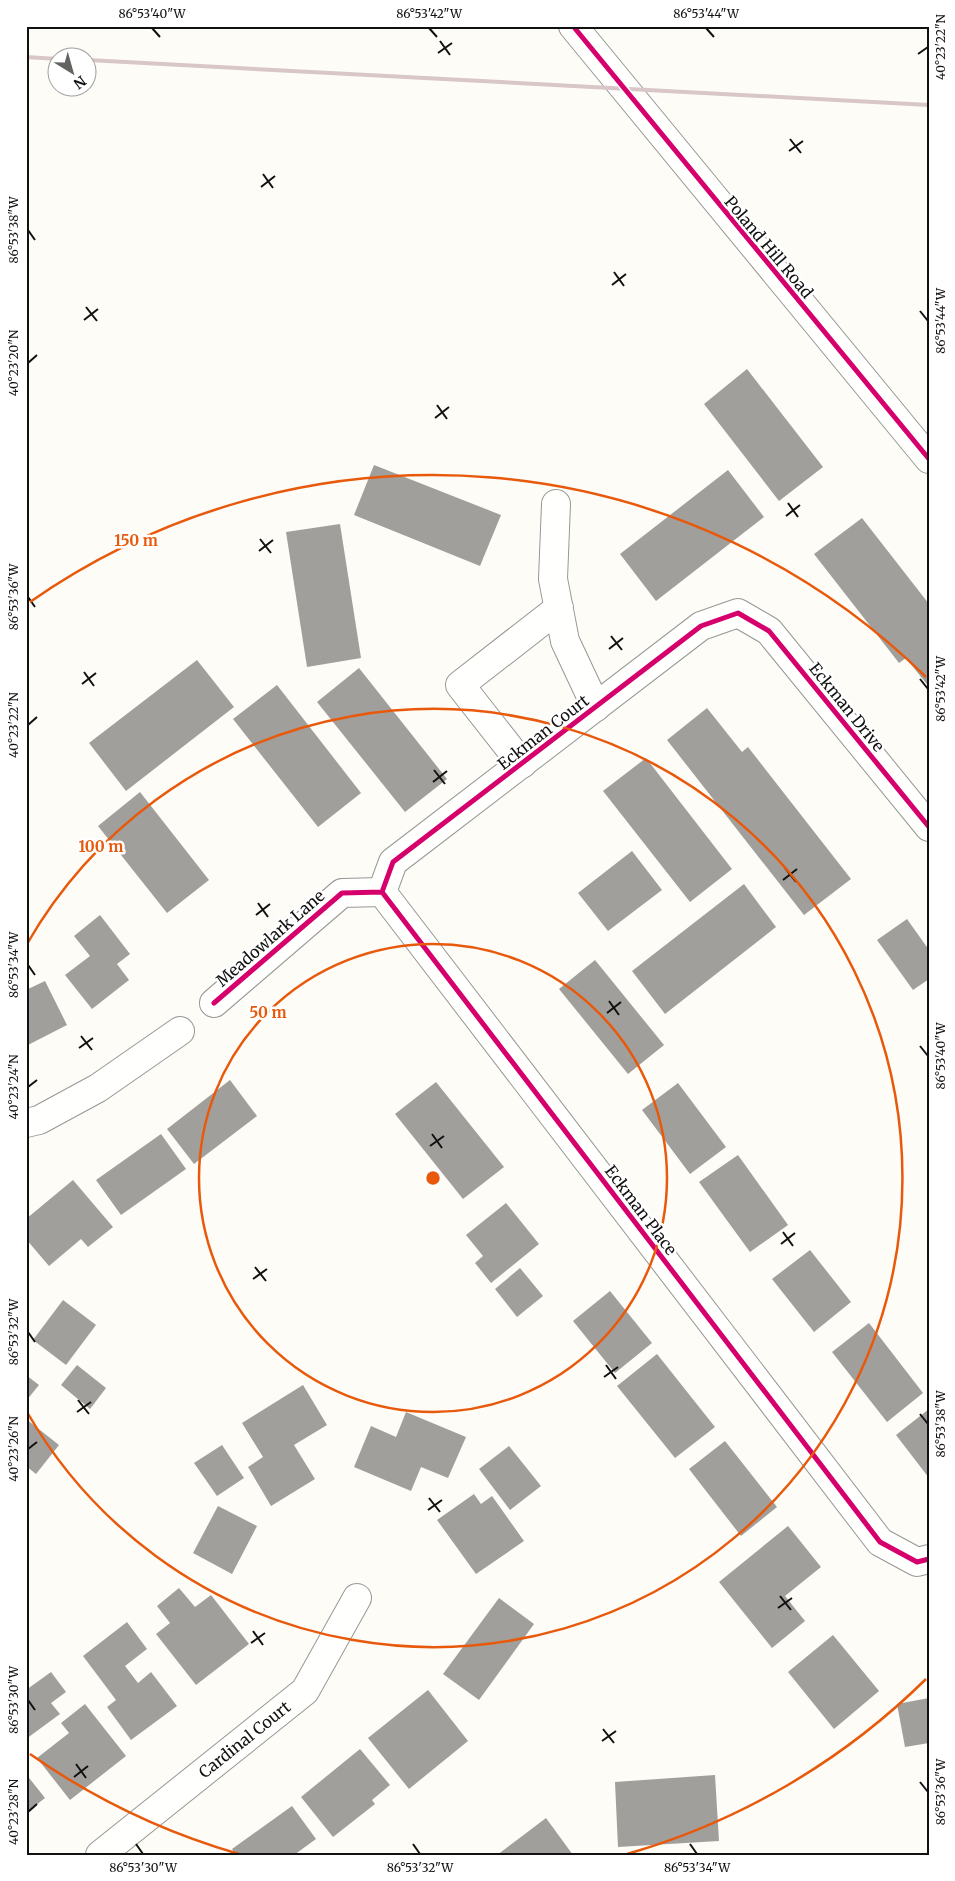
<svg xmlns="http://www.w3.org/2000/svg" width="955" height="1881" font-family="Merriweather,serif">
  <rect width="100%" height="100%" fill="#fdfcf7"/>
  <path fill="#a19f9c" d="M747,369L823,467L779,501L704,404Z
    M374,465L501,515L480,566L354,515Z
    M728,470L764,517L656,601L620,554Z
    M862,518L929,604V687L906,658L899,663L814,554Z
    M340,524L361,658L307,667L286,532Z
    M197,660L234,707L126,791L89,743Z
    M359,668L447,779L405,812L317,702Z
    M277,685L361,793L318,827L233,719Z
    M707,708L742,752L748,747L851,879L804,915L667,740Z
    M646,758L732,869L690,902L603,791Z
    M140,792L209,880L167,913L98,826Z
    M632,851L662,890L608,931L578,893Z
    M744,884L776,927L665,1014L632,971Z
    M100,915L130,954L117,964L129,980L92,1009L65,975L90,956L74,936Z
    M907,919L929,950V979L913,990L877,940Z
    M595,960L664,1045L628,1074L559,989Z
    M45,981L67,1025L26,1046V990Z
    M230,1080L257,1116L194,1164L167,1129Z
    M436,1082L504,1167L463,1199L395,1114Z
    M678,1083L726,1147L690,1174L642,1110Z
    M161,1134L186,1169L121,1215L96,1180Z
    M738,1155L788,1225L750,1252L699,1182Z
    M73,1180L113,1227L88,1247L81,1239L49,1266L26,1239V1219Z
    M506,1203L539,1244L491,1283L475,1263L483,1256L466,1235Z
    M810,1250L851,1302L814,1332L772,1279Z
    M520,1268L543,1296L517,1317L495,1289Z
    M610,1291L652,1343L615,1373L573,1321Z
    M63,1300L96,1325L66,1365L33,1340Z
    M869,1323L923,1393L887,1422L832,1352Z
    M657,1354L715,1427L675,1458L617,1386Z
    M77,1365L106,1388L90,1409L61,1385Z
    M26,1375L39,1385L26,1401Z
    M303,1385L327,1425L294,1445L315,1479L271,1506L248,1467L263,1457L242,1423Z
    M929,1409V1478L896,1435Z
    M406,1412L466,1437L448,1478L421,1467L411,1491L354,1467L371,1426L396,1437Z
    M26,1419L59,1445L36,1474L26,1466Z
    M725,1441L777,1507L741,1536L689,1469Z
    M222,1445L244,1478L217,1496L194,1463Z
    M509,1446L541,1486L510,1510L479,1469Z
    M474,1494L481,1504L492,1496L524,1541L476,1574L437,1520Z
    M218,1506L257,1526L232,1574L193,1553Z
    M788,1526L821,1567L785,1596L805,1621L772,1648L719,1582Z
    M179,1588L195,1607L211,1595L249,1644L196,1685L156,1634L170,1623L157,1606Z
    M499,1598L534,1624L479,1700L443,1674Z
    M127,1622L147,1649L125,1666L138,1683L151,1672L177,1706L131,1740L107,1707L116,1700L83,1656Z
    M833,1635L879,1691L834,1729L788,1672Z
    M51,1672L66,1692L51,1703L60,1714L26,1739V1690Z
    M428,1690L468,1741L409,1789L368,1738Z
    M929,1698V1743L905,1747L897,1704Z
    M85,1704L126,1756L70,1800L37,1758L69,1733L61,1723Z
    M360,1749L390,1785L372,1800L375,1804L333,1837L301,1797Z
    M26,1774L45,1798L26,1813Z
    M715,1775L719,1841L618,1847L615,1782Z
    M292,1806L316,1839L294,1855H236L232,1849Z
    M546,1818L573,1855H497Z"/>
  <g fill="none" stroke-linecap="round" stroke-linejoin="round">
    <defs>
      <g id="minor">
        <path d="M573,26L929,459"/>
        <path d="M556,504L553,579L565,641L596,707"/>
        <path d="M522,764L460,685L559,608"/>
        <path d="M382,892L393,862L701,626L738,613L769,631L929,827"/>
        <path d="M214,1003L342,893L382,892L880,1542L917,1562L929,1559"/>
        <path d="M26,1123L39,1120L98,1088L180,1031"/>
        <path id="s1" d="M100,1855L305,1691L357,1598"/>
      </g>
    </defs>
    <use href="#minor" stroke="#979795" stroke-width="30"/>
    <use href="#minor" stroke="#fffffe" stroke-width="28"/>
    <path stroke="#d9c6c7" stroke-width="4" d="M26,57L58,59
      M88,60L929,105"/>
    <defs>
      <path id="cycleway" d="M573,26L929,459
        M382,892L393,862L701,626L738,613L769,631L929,827
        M214,1003L342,893L382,892L880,1542L917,1562L929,1559"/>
    </defs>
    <use href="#cycleway" stroke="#fff" stroke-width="8"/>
    <use href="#cycleway" stroke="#d6006c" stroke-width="5"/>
  </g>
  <path fill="none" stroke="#111" stroke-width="2" d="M152,28L160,37M429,28L437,37M706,28L714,37M440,41L450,55M438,53L452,43M918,54L928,47M790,139L801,153M789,151L803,141M263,174L273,188M261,187L275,176M28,230L35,240M614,272L624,286M612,285L626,274M86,307L97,321M920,311L928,321M84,320L98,309M28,363L37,355M437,405L447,419M435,418L449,407M788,503L798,517M786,516L800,505M260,539L271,553M259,551L273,540M28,597L35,607M611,636L622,650M609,649L623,638M84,672L94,686M920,679L928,689M82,684L96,673M28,725L37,717M434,770L445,784M433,782L447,771M785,868L796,882M783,880L797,869M258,903L268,917M256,915L270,904M28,965L35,975M609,1001L619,1015M607,1013L621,1002M81,1036L92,1050M920,1046L928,1056M79,1048L93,1038M28,1087L37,1080M432,1134L442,1148M430,1146L444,1136M783,1232L793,1246M781,1244L795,1233M255,1267L266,1281M253,1279L267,1269M28,1332L35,1342M606,1365L616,1379M604,1377L618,1367M78,1400L89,1414M77,1412L91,1402M920,1414L928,1424M28,1449L37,1442M429,1498L440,1512M428,1510L442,1500M780,1596L791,1610M778,1608L792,1598M253,1631L263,1645M251,1643L265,1633M28,1700L35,1710M603,1729L614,1743M602,1741L616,1731M76,1764L86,1778M74,1777L88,1766M920,1782L928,1792M28,1812L37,1804M136,1844L143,1854M413,1844L420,1854M690,1844L697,1854"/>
  <g fill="none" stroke="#e8590c" stroke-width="2.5">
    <circle cx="433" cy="1178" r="234"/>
    <path d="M27 944A469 469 0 1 1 27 1412"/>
    <path d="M926 1679A703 703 0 0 1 627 1854M239 1854A703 703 0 0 1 30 1754M30 602A703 703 0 0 1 926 677"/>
  </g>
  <g text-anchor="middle" stroke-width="5" stroke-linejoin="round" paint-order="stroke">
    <g font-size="16" fill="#111" stroke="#fff">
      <text transform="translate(769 247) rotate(50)" y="6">Poland Hill Road</text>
      <text transform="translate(847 707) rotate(51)" y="6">Eckman Drive</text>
      <text transform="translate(543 732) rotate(-38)" y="6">Eckman Court</text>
      <text transform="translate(270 938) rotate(-41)" y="6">Meadowlark Lane</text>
      <text transform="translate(641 1210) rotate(53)" y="6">Eckman Place</text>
      <text dy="6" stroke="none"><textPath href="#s1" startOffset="185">Cardinal Court</textPath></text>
    </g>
  </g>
  <circle cx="433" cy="1178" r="8" fill="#e8590c" stroke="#fff" stroke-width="2.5"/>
  <g font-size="15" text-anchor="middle" font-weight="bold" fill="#e8590c" stroke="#fff" stroke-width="5" stroke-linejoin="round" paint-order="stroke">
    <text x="136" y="546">150 m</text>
    <text x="101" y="852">100 m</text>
    <text x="268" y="1018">50 m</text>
  </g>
  <rect width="955" height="1881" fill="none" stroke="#ffffff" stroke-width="55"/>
  <g transform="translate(72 72) rotate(143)"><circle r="24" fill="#ffffff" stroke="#a0a0a0"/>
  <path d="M0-4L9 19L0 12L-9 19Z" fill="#646362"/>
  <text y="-8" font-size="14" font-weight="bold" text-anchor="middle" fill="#111111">N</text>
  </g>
  <rect x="28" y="28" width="900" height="1826" fill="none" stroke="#111" stroke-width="2"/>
  <g font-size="12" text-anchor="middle" fill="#111">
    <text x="152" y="18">86°53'40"W</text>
    <text x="429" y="18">86°53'42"W</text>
    <text x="706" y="18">86°53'44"W</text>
    <text transform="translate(941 47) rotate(-90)" y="4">40°23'22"N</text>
    <text transform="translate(14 230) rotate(-90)" y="4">86°53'38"W</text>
    <text transform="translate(941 321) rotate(-90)" y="4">86°53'44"W</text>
    <text transform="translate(14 363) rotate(-90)" y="4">40°23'20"N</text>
    <text transform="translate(14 597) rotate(-90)" y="4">86°53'36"W</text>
    <text transform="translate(941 689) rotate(-90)" y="4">86°53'42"W</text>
    <text transform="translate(14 725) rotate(-90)" y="4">40°23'22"N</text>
    <text transform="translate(14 965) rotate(-90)" y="4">86°53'34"W</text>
    <text transform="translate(941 1056) rotate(-90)" y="4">86°53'40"W</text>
    <text transform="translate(14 1087) rotate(-90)" y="4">40°23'24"N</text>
    <text transform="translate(14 1332) rotate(-90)" y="4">86°53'32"W</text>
    <text transform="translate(941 1424) rotate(-90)" y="4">86°53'38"W</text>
    <text transform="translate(14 1449) rotate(-90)" y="4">40°23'26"N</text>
    <text transform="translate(14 1700) rotate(-90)" y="4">86°53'30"W</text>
    <text transform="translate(941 1792) rotate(-90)" y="4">86°53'36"W</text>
    <text transform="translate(14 1812) rotate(-90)" y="4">40°23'28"N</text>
    <text x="143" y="1872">86°53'30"W</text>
    <text x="420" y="1872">86°53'32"W</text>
    <text x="697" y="1872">86°53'34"W</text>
  </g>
</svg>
